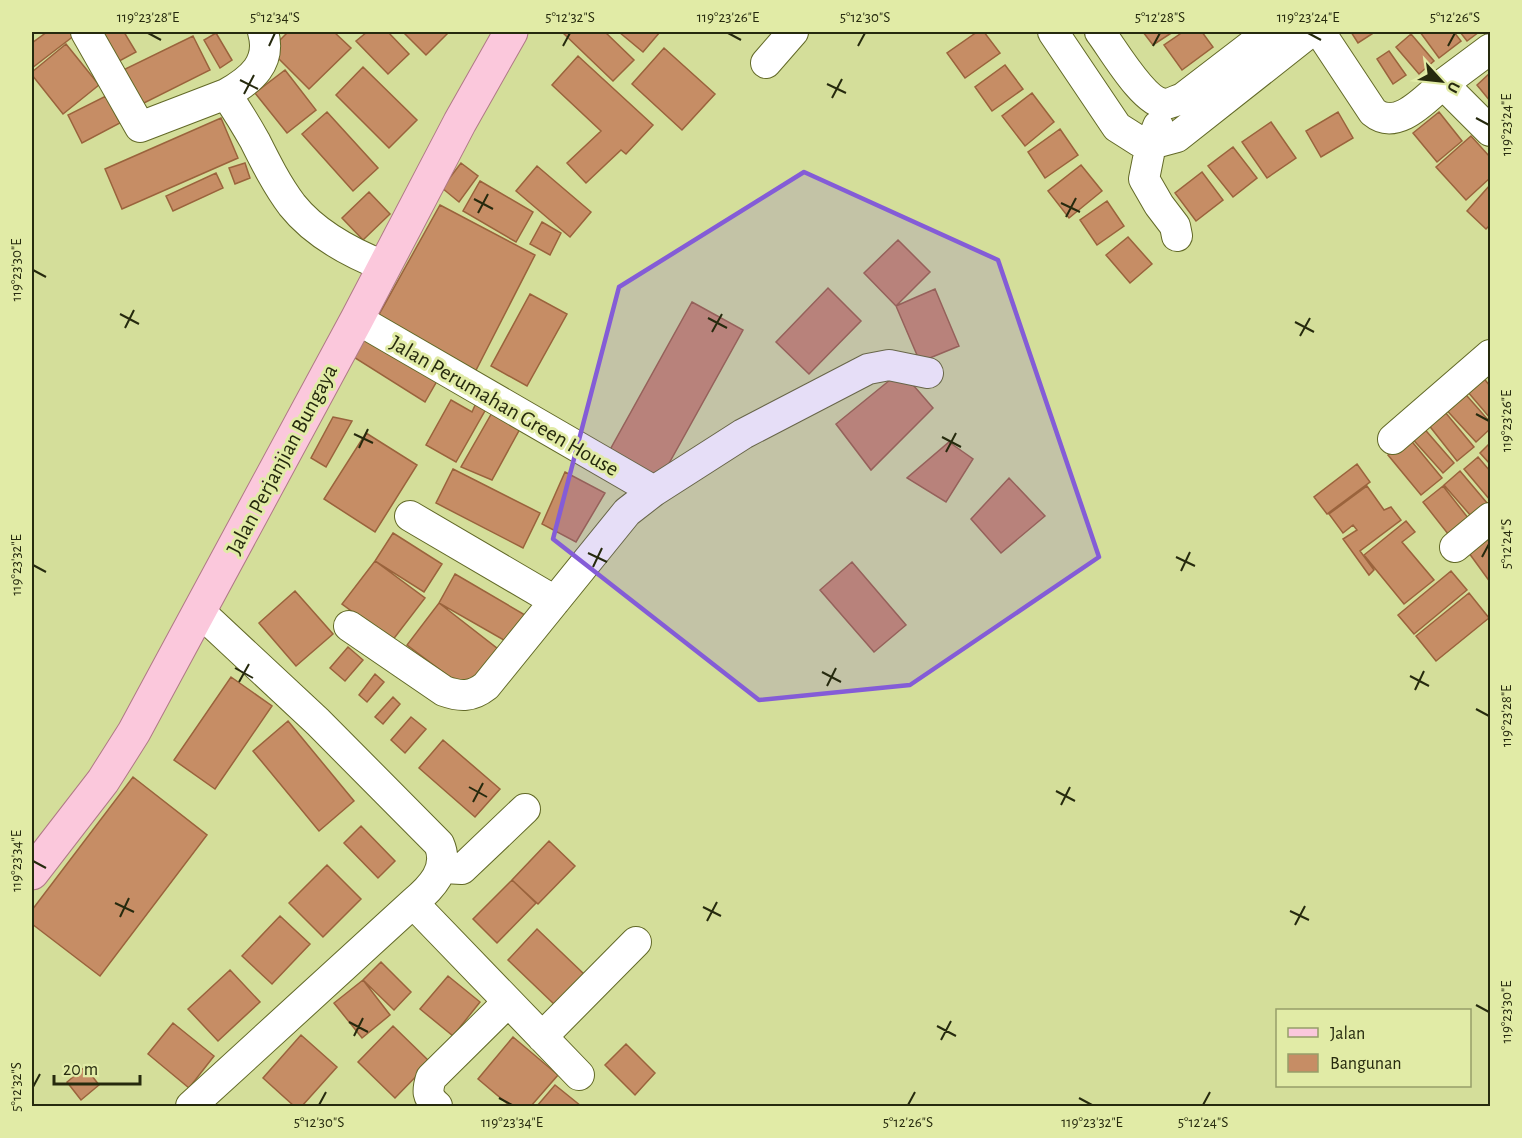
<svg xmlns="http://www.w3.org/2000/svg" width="1522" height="1138" font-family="'Alegreya Sans',sans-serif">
  <rect width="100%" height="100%" fill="#d4de9a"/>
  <path fill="#c68d65" stroke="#9a633c" stroke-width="1.5" d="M47,32H72L75,35L32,68V43Z
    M94,32H124L136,52L112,65Z
    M288,32H334L351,48L309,89L270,50Z
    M367,32H388L409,54L388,74L356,41Z
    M403,32H449L426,55Z
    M562,32H605L634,60L613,81Z
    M619,32H660L643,52Z
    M977,32H984L1000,53L965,78L947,53Z
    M1143,32H1173L1153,45Z
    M1183,32H1202L1213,47L1182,70L1164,45Z
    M1351,32H1375L1358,43Z
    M1420,32H1454L1461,41L1439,58Z
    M1460,32H1479L1467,41Z
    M216,33L232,60L220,68L204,40Z
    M1411,34L1434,61L1419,74L1396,47Z
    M193,36L210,70L134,108L117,73Z
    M66,44L99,85L63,114L32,75V72Z
    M664,48L715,94L682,130L632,84Z
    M1389,51L1406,75L1393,84L1377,59Z
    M578,56L653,125L626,154L621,150L586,183L567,163L601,131L552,85Z
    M1005,65L1023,89L992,111L975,87Z
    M363,67L417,120L389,148L336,95Z
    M285,70L316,110L287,133L255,93Z
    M1490,73V101L1477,85Z
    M1032,93L1054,122L1025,146L1002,116Z
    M106,96L120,123L82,143L68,115Z
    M327,112L378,168L353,191L302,134Z
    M1338,112L1353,138L1321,157L1306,131Z
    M1439,112L1462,141L1437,162L1413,133Z
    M221,118L238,158L122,209L105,169Z
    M1271,122L1296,158L1267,178L1242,142Z
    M1060,129L1078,155L1045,178L1028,152Z
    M1471,136L1490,157V178L1466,200L1436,167Z
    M1233,147L1257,178L1233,197L1208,166Z
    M245,163L250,178L235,184L229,168Z
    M461,163L478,176L459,202L442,188Z
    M1081,165L1102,191L1069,218L1048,191Z
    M537,166L591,212L570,237L516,191Z
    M1202,172L1223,200L1196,221L1175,193Z
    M216,173L223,188L173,211L166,196Z
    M480,181L533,212L516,242L463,211Z
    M1490,185V225L1486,229L1467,211Z
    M369,192L390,214L363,240L342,218Z
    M1107,201L1124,226L1097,245L1080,220Z
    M440,205L535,255L470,382L376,320Z
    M542,222L561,233L550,255L530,244Z
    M1128,237L1152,264L1130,283L1106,255Z
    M898,240L930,272L896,306L864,273Z
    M828,288L861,321L809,374L776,342Z
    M935,289L959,346L920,362L896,306Z
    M530,294L567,314L527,386L491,366Z
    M692,302L743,330L657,485L606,457Z
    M365,329L441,374L425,402L352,356Z
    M901,371L933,408L871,470L836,424Z
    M1478,371L1490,386V418L1462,385Z
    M1460,388L1490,422V429L1476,442L1441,404Z
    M451,400L472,412L476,403L486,409L456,462L426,445Z
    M1440,406L1474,447L1457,461L1424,419Z
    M493,411L521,427L492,480L461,467Z
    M333,417L352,421L326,467L311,458Z
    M1421,425L1454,463L1443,473L1409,435Z
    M366,433L417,465L375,532L324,499Z
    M1409,438L1442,478L1421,495L1388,455Z
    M949,442L973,459L946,502L907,478Z
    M1490,443V464L1480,453Z
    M1478,457L1490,471V500L1464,469Z
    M1357,464L1370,482L1327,514L1314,497Z
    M453,469L540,513L523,548L436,503Z
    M1460,471L1487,503L1471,516L1444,485Z
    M565,472L605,493L576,542L542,524Z
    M1009,478L1045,516L1001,553L971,519Z
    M1367,486L1384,510L1391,507L1401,520L1360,551L1374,570L1369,575L1343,539L1357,530L1353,525L1343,533L1329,514Z
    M1443,486L1472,523L1452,539L1423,502Z
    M1406,521L1415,532L1402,542L1434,580L1404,604L1364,555Z
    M393,533L442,564L424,592L375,561Z
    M1488,537L1490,541V582L1469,553Z
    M375,561L425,598L392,641L342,604Z
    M852,562L906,625L874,652L820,590Z
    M1451,571L1467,590L1414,634L1398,615Z
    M455,574L525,615L509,643L439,603Z
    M295,591L333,634L296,666L259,623Z
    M1469,593L1489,618L1436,661L1416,636Z
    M439,603L498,649L467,690L407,645Z
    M348,647L363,660L345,681L330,668Z
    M375,674L384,682L367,702L359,695Z
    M231,677L272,706L215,789L174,760Z
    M393,697L400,704L383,724L375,717Z
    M411,717L426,729L405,753L391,740Z
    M288,721L354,801L319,831L253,751Z
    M443,740L500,789L475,817L419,768Z
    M133,777L207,835L100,976L32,924V910Z
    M361,826L395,861L378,878L344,843Z
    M549,841L575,866L538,904L512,880Z
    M327,865L361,899L323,937L289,903Z
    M512,880L536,903L497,943L473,919Z
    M280,916L310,944L272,984L242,956Z
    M537,929L585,975L556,1006L508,960Z
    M381,962L411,992L394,1010L363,980Z
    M230,970L260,1002L218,1041L188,1009Z
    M448,976L480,1002L453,1036L420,1009Z
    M363,980L390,1015L362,1038L334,1003Z
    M173,1023L214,1056L189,1088L148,1054Z
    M393,1026L430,1062L395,1098L358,1062Z
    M301,1035L337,1067L302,1106H294L263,1078Z
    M513,1037L558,1075L531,1106H510L478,1079Z
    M626,1044L655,1073L635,1095L605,1065Z
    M85,1067L99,1085L81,1100L67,1082Z
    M555,1085L581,1106H537Z"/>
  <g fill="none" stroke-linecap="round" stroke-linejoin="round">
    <defs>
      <path id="minor" d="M86,32L140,127L226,94
        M263,32C272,63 251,80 226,94C236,109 246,125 255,141C266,163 277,185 292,205C315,234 351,253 384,266
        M1053,32L1117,127L1139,141L1151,144L1177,137L1310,32
        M1100,32C1113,49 1143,102 1165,104C1170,104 1177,100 1183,98L1269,32
        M1320,32L1373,112C1397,132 1425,99 1443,84
        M1490,49L1443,84L1490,131
        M766,63L793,32
        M1158,126L1151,144L1144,179L1159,205L1175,226L1177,236
        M357,319L654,491L743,434L868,369L889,365L928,373
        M1393,439L1490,355
        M410,516L555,601
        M1455,547L1490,518
        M199,611L318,722L439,844C450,869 431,888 413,903L579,1075
        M349,626L444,691C461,697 472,697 486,686L627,512L654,491
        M443,868L462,869L525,809
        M542,1037L636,942
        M191,1106L413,903
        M437,1106C427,1097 427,1091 431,1078L508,1002"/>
      <path id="major" d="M32,873L103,781L134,732L357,319L460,122L511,32"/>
    </defs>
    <use href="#minor" stroke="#626927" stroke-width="32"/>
    <use href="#major" stroke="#af7985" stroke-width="35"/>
    <use href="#minor" stroke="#fff" stroke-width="30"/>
    <use href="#major" stroke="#fbc8dc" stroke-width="33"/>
  </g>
  <path fill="#845cd7" fill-opacity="0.2" stroke="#845cd7" stroke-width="4.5" stroke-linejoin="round" d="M804,172L998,260L1099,557L910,685L759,700L553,539L619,287Z"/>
  <path fill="none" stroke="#262a0e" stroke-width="2" d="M148,33L161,40M728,33L741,40M1308,33L1321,40M269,46L275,33M563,46L570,33M858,46L865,33M1153,46L1160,33M1448,46L1455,33M240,80L258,89M827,84L846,93M244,94L254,75M832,98L842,79M1476,118L1489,125M474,199L493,209M1061,203L1080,212M478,213L488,194M1066,217L1076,198M33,270L46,277M120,314L139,324M708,318L727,328M1295,322L1314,332M125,328L134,310M712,332L722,314M1300,336L1310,318M1476,414L1489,421M354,434L373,443M942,437L961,447M359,448L368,429M946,452L956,433M588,553L607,562M1176,557L1195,566M1482,557L1489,544M33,565L46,572M593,567L602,548M1181,571L1190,552M235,668L253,678M822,672L841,682M1410,676L1429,686M239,682L249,664M827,686L836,668M1415,690L1424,671M1476,709L1489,716M469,787L487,797M1056,791L1075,801M473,802L483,783M1061,805L1070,787M33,861L46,868M115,903L134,912M703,907L721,916M1290,911L1309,920M120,917L129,898M707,921L717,902M1295,925L1305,906M1476,1005L1489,1012M349,1022L368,1032M937,1026L956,1036M354,1036L363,1018M941,1040L951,1021M33,1087L40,1074M499,1098L512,1105M1079,1098L1092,1105M319,1105L326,1092M908,1105L915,1092M1203,1105L1210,1092"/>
  <g text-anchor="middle" stroke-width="6" stroke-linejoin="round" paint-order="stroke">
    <g font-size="22" fill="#262a0e" stroke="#e1eba6">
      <text transform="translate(505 405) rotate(30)" y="8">Jalan Perumahan Green House</text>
      <text transform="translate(281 459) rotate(-62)" y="8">Jalan Perjanjian Bungaya</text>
    </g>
  </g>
  <rect width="1522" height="1138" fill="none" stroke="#e1eba6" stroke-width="66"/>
  <rect x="1276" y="1009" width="195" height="78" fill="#e1eba6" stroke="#969e69" stroke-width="1.5"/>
  <rect x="1288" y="1028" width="30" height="9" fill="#fbc8dc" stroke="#969e69" stroke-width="1.5"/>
  <text x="1330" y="1039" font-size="18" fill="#262a0e">Jalan</text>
  <rect x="1288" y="1054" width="30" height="18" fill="#c68d65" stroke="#969e69" stroke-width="1.5"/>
  <text x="1330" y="1069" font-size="18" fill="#262a0e">Bangunan</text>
  <g transform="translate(1441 81) rotate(117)" stroke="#e1eba6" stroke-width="4.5" paint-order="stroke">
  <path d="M0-4.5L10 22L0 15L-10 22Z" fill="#262a0e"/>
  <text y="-9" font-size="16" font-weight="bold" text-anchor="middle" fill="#262a0e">U</text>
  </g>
  <path d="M54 1075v9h86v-9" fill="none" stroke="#262a0e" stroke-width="3"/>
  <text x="63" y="1075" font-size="18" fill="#262a0e" stroke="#e1eba6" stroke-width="4.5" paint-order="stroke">20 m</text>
  <rect x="33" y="33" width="1456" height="1072" fill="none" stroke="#262a0e" stroke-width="2"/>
  <g font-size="15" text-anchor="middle" fill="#262a0e">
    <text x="148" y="22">119°23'28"E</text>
    <text x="275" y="22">5°12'34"S</text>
    <text x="570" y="22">5°12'32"S</text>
    <text x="728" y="22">119°23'26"E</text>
    <text x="865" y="22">5°12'30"S</text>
    <text x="1160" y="22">5°12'28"S</text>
    <text x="1308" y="22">119°23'24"E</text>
    <text x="1455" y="22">5°12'26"S</text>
    <text transform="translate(1506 125) rotate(-90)" y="5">119°23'24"E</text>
    <text transform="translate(16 270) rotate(-90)" y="5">119°23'30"E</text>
    <text transform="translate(1506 421) rotate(-90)" y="5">119°23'26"E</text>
    <text transform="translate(1506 544) rotate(-90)" y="5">5°12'24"S</text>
    <text transform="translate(16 565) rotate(-90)" y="5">119°23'32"E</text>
    <text transform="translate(1506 716) rotate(-90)" y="5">119°23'28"E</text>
    <text transform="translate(16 861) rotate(-90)" y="5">119°23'34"E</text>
    <text transform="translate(1506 1012) rotate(-90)" y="5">119°23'30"E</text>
    <text transform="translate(16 1087) rotate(-90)" y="5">5°12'32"S</text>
    <text x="319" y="1127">5°12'30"S</text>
    <text x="512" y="1127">119°23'34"E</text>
    <text x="908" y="1127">5°12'26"S</text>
    <text x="1092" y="1127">119°23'32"E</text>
    <text x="1203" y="1127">5°12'24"S</text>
  </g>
</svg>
